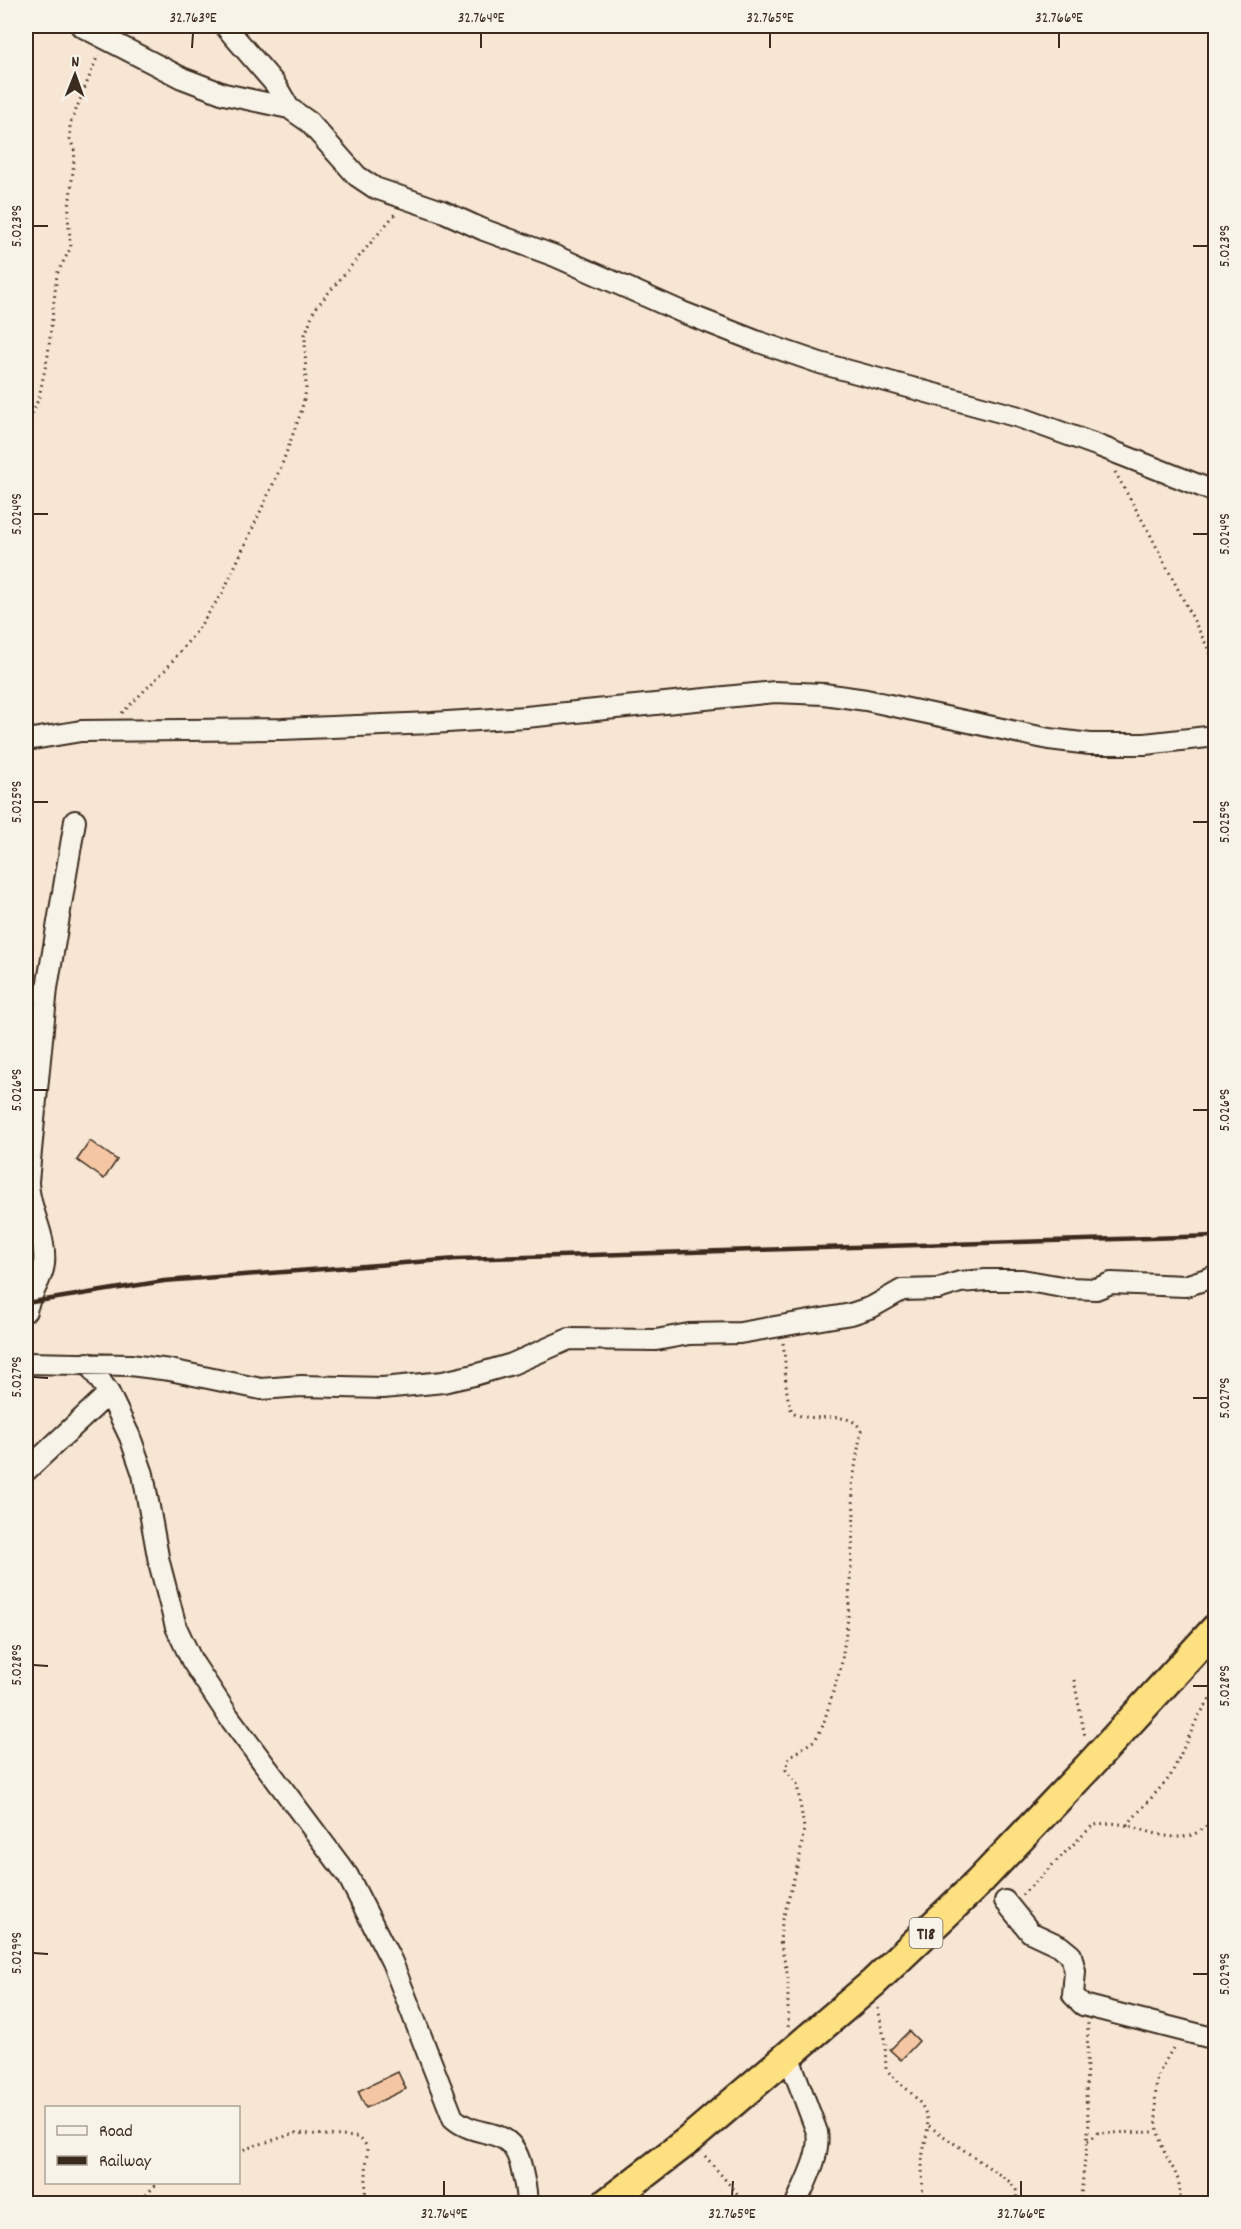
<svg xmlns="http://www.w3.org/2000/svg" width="1241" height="2229" font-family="Dekko,sans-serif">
  <rect width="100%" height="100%" fill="#f6e6d3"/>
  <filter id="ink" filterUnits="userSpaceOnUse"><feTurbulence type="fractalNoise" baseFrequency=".0167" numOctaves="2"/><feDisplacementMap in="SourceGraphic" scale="12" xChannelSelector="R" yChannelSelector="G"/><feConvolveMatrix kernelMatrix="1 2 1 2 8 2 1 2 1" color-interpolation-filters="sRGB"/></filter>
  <g filter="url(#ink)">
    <path fill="#f4c6a3" stroke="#3b2a1e" stroke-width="1.5" d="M90,1141L117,1160L104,1179L77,1160Z
      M909,2031L919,2041L901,2060L890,2050Z
      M398,2072L406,2089L366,2108L358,2091Z"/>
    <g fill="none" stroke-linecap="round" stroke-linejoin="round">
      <defs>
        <path id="minor" d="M81,26L182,78L224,94L289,108L309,122L357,176L375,188L442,211L484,230L555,256L682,312L756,341L820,363L1019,417L1099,446L1216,492
          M225,26L275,84L289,108
          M26,737L33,739L81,731L282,729L432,723L526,717L775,692L824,694L866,700L1049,739L1090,744H1145L1216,736
          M26,1311C29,1295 42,1281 44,1264C47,1235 28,1209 28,1181L47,988L75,821
          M26,1363L130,1365L170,1370L261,1389L301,1386L383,1388L443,1382L474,1375L512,1364L569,1339L656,1340L689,1334L740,1333L851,1314L872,1307L902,1290L938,1289L960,1282L986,1280H1022L1068,1288L1096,1289L1111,1283L1185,1286L1216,1276
          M88,1363L109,1393L130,1437L143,1474L159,1562L176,1627L192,1661L229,1717L348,1876L392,1962L453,2118C480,2142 513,2121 522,2171C524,2182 528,2193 526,2204
          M26,1471L109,1393
          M1005,1901L1030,1932L1060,1946L1071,1955L1075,1971L1073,1995L1083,2005L1216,2039
          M788,2055L817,2132C821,2155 805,2182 796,2204"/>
        <path id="highway" d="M605,2204L690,2139L873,1983L978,1883L1090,1765L1216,1628"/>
      </defs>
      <use href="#minor" stroke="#3b2a1e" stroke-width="24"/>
      <use href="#highway" stroke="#3b2a1e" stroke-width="33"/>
      <path stroke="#3b2a1e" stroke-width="3" stroke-dasharray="1.5 4.5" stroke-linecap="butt" d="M26,431L39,397L48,355L57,274L71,247L68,217L75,152L70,139V125L98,55
        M1115,472L1151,536L1216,664
        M122,713L165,670L196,632L223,592L281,467L301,412L306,391L305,335L314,310L395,214
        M783,1343C787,1366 783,1389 792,1412C797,1414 801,1417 806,1417C824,1420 853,1411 861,1431L852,1486L854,1513L848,1618L841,1667L822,1728L815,1740L789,1757L786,1770L797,1784L804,1828L800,1856L782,1923L780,1941L788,1977V2027
        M1074,1680L1085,1737
        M1127,1825L1170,1777L1198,1717L1216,1690
        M1022,1895L1092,1826C1126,1814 1158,1845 1192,1835C1200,1832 1208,1824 1216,1819
        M878,2008L885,2042L886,2069C897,2082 913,2092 922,2106C934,2125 923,2142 922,2161C922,2175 923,2189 922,2204
        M1173,2048C1168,2057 1161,2067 1158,2077C1153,2099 1155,2130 1164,2151C1175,2175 1181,2175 1180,2204
        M929,2126L1010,2182L1016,2190L1017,2204
        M1088,2141L1098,2133L1157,2132
        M238,2151L296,2133L357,2137L365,2144L367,2149L365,2204
        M705,2156L740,2197L751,2204
        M138,2204L158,2182
        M1080,2204L1089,2123L1086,2099L1088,2023"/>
      <use href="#minor" stroke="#f7f3e8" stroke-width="20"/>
      <use href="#highway" stroke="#fde080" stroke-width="28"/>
      <path stroke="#3b2a1e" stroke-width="4.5" d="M26,1303L164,1281L457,1259L1216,1236"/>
    </g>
  </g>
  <path fill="none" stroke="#3b2a1e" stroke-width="2" d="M192,48L193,33M481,48V33M770,48V33M1059,48V33M33,226H48M1193,246H1208M33,514H48M1193,534H1208M33,802H48M1193,822H1208M33,1090H48M1193,1110H1208M33,1377L48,1378M1193,1398H1208M33,1665L48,1666M1193,1686H1208M33,1953L48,1954M1193,1974H1208M444,2196V2181M732,2196L733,2181M1021,2196V2181"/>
  <g text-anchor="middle" stroke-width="4.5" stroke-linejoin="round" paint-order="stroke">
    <rect fill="#f7f3e8" stroke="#73665b" stroke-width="1.5" x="909.5" y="1918" width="33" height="30" rx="4.5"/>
    <g font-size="18" font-weight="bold" fill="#3b2a1e">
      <text x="926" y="1939">T18</text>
    </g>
  </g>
  <rect width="1241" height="2229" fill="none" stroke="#f7f3e8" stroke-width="66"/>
  <rect x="45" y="2106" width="195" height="78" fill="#f7f3e8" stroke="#aca397" stroke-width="1.5"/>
  <rect x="57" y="2126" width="30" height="9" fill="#f7f3e8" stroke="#aca397" stroke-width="1.5"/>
  <text x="99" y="2136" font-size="18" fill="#3b2a1e">Road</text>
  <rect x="57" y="2156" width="30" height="9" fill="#3b2a1e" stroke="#aca397" stroke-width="1.5"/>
  <text x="99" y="2166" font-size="18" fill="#3b2a1e">Railway</text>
  <g transform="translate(75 75) rotate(1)" stroke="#f7f3e8" stroke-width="4.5" paint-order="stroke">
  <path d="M0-4.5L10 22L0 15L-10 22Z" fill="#3b2a1e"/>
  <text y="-9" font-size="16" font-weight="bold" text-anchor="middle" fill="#3b2a1e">N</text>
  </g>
  <rect x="33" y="33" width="1175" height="2163" fill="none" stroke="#3b2a1e" stroke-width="2"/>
  <g font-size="15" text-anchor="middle" fill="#3b2a1e">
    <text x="193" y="22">32.763°E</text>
    <text x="481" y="22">32.764°E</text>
    <text x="770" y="22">32.765°E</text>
    <text x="1059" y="22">32.766°E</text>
    <text transform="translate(16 226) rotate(-90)" y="5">5.023°S</text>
    <text transform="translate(1224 246) rotate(-90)" y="5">5.023°S</text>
    <text transform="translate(16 514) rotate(-90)" y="5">5.024°S</text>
    <text transform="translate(1224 534) rotate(-90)" y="5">5.024°S</text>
    <text transform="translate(16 802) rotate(-90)" y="5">5.025°S</text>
    <text transform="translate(1224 822) rotate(-90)" y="5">5.025°S</text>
    <text transform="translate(16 1090) rotate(-90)" y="5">5.026°S</text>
    <text transform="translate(1224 1110) rotate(-90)" y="5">5.026°S</text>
    <text transform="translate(16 1377) rotate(-90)" y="5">5.027°S</text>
    <text transform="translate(1224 1398) rotate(-90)" y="5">5.027°S</text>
    <text transform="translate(16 1665) rotate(-90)" y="5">5.028°S</text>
    <text transform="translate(1224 1686) rotate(-90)" y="5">5.028°S</text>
    <text transform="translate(16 1953) rotate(-90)" y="5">5.029°S</text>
    <text transform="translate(1224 1974) rotate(-90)" y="5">5.029°S</text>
    <text x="444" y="2218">32.764°E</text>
    <text x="732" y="2218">32.765°E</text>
    <text x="1021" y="2218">32.766°E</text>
  </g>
</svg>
